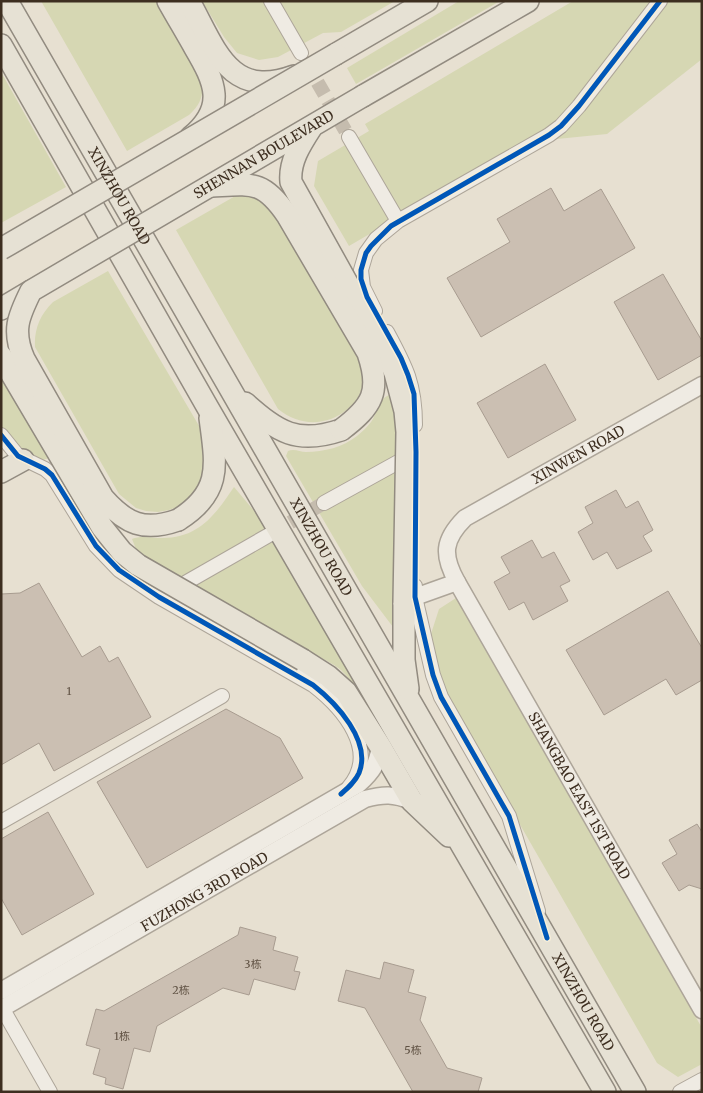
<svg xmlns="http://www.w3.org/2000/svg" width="703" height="1093" font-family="Merriweather,'Noto Sans SC',serif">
  <rect width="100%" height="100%" fill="#e7e0d1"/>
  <path fill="#d6d7b3" d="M41,1H157L202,79C204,95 201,104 189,115L127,151Z
    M202,1H395L341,32L323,33L278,57L259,60L237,53L224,37Z
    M459,1H500L356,84L347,68Z
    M573,1H702V59L607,134L527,142L349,246L314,186L318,161L369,131L365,124Z
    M1,72L66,187L1,223Z
    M245,193L267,200L363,360C363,367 364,376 363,383C362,393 355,403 348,409C326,427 299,426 278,409L176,230L237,195Z
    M108,271L205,436L209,447L199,491L180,506L169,510L158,512L146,511L136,508L119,494L35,347C34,329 40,315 53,302Z
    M1,371L51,457C44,460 35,463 28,459C21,454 6,433 1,426Z
    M390,395L396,416L393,627L362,586L286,456L288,451C294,448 300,452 306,452C324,452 343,447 357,436C362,432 367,427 371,422C377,414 379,397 390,395Z
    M234,487L261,519L358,682L354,684L341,670L334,665L144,558L136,549L132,539C141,535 152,538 162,538C199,538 215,515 234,487Z
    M456,598L702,1028V1064L678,1077L657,1063L445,694L430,637L439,609Z"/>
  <path fill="#cbbfb2" stroke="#a89c90" d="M551,188L564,211L601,189L635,248L481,337L447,278L510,242L497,219Z
    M663,274L702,341V355L658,380L614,302Z
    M545,364L576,420L508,458L477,403Z
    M616,490L626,508L638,501L653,530L643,536L652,551L617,569L607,552L593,560L578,532L593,523L585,507Z
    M532,540L542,558L554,552L570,581L560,586L568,601L533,620L524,602L509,610L494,582L510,573L501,557Z
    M39,583L82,657L100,646L109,662L118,657L151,717L54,771L39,743L1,765V594L20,593Z
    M668,591L702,648V680L676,695L666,679L604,715L566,650Z
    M226,709L280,738L303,778L147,868L97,782Z
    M48,812L94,894L22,935L1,898V839Z
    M697,824L702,832V889L689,885L679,891L662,863L677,854L669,840Z
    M240,927L276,937L273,950L298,957L294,971L300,972L295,990L254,979L249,995L223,988L157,1026L150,1052L134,1048L123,1089L105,1084L106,1078L93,1074L100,1049L86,1045L96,1009L104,1011L238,935Z
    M384,962L414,970L408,992L426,997L420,1020L447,1068L482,1078L478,1092H413L365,1008L338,1001L346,970L380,979Z"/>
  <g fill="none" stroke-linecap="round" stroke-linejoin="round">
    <path stroke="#c5bcae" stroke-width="14" stroke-dasharray="14 7" stroke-linecap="butt" d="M307,64L349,137
      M272,533L324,503"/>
    <defs>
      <path id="minor" d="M271,1L301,53
        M349,137L398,221
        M375,311L363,287L361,270L366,253L376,239L398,221L549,135L561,126L579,106L660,1
        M387,332C406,367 415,384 415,425
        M1,435L18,456L45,469L52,475L96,546L119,570L159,597L313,685C343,708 380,751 349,787
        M324,503L411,455
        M415,586V597L433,675L441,697L509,816L538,911
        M173,590L269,535
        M1,822L222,696
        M1,1006L50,1092
        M680,1092L702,1080"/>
      <g id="tertiary">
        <path id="s1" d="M457,582L702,1010"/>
        <path id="s2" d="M415,597L457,582C442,555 443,540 465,518L702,385"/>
        <path d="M1,991L359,784C373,771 377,765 380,746"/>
        <path id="s3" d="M1,1009L365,799C384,794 393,794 412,801"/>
      </g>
      <g id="primary">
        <path id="s4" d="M7,1L635,1092"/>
        <path d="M168,1C177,17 186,32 195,48C215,82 227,107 191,137"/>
        <path d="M189,1C215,48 229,100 294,76"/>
        <path d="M1,45L208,408L605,1092"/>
        <path d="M336,54L427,1"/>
        <path d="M363,96L528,1"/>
        <path d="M1,309L31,291"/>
        <path d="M245,403C278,432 297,445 341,430"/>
        <path d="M1,472L23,460"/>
        <path d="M178,520C223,492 216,464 210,418"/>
        <path d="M404,603V660L408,689"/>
        <path d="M303,660L328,676L346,692L380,746L412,801L449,836"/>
      </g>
    </defs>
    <use href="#minor" stroke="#ada599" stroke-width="16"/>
    <use href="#tertiary" stroke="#ada599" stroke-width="19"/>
    <use href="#primary" stroke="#928b80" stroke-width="24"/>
    <use href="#minor" stroke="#efebe3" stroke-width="14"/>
    <use href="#tertiary" stroke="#efebe3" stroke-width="16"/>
    <use href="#primary" stroke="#e6e1d4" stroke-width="21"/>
    <defs>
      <g id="primary-bridge">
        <path d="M311,128C300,145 289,162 291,182L385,351L395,373L405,411L407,432L404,603"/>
        <path d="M212,186C252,184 263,180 287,215L368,353C381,391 373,406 341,430"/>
        <path d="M1,249L336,54"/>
        <path d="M1,356L102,527L122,552L138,565L303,660"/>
        <path id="s5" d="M178,520C144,532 126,524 103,498L24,359C12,331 18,317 31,291L363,96"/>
      </g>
    </defs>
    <use href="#primary-bridge" stroke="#928b80" stroke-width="24" stroke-linecap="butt"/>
    <use href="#primary-bridge" stroke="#e6e1d4" stroke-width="21"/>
    <defs>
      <path id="cycleway" d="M1,435L18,456L45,469L52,475L96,546L119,570L159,597L313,685C336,703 372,741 359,773C355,782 348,788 341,794
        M547,938L509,816L441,697L433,675L415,597L416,452L414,394L408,375L401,358L367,297L361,279V270L366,253L371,246L391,226L549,135L561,126L579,106L660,1"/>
    </defs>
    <use href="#cycleway" stroke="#f7eed8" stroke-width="8"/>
    <use href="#cycleway" stroke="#0057b8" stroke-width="5"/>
  </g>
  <g text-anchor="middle" stroke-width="5" stroke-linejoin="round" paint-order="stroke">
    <g font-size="11" fill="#605244">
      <text x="69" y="695">1</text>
      <text x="253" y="968">3栋</text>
      <text x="181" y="994">2栋</text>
      <text x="122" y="1040">1栋</text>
      <text x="413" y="1054">5栋</text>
    </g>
    <g font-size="14" fill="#3d2e20" stroke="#f7eed8">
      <text dy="5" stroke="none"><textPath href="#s5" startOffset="586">SHENNAN BOULEVARD</textPath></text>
      <text dy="5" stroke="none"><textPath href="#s4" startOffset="225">XINZHOU ROAD</textPath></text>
      <text dy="5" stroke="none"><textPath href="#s2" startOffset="246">XINWEN ROAD</textPath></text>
      <text dy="5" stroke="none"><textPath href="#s4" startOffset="630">XINZHOU ROAD</textPath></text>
      <text dy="5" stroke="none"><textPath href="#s1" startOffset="246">SHANGBAO EAST 1ST ROAD</textPath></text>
      <text dy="5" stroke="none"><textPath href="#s3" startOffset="235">FUZHONG 3RD ROAD</textPath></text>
      <text dy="5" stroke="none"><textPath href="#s4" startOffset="1155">XINZHOU ROAD</textPath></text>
    </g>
  </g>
  <rect width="703" height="1093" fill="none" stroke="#3d2e20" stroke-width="5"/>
</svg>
